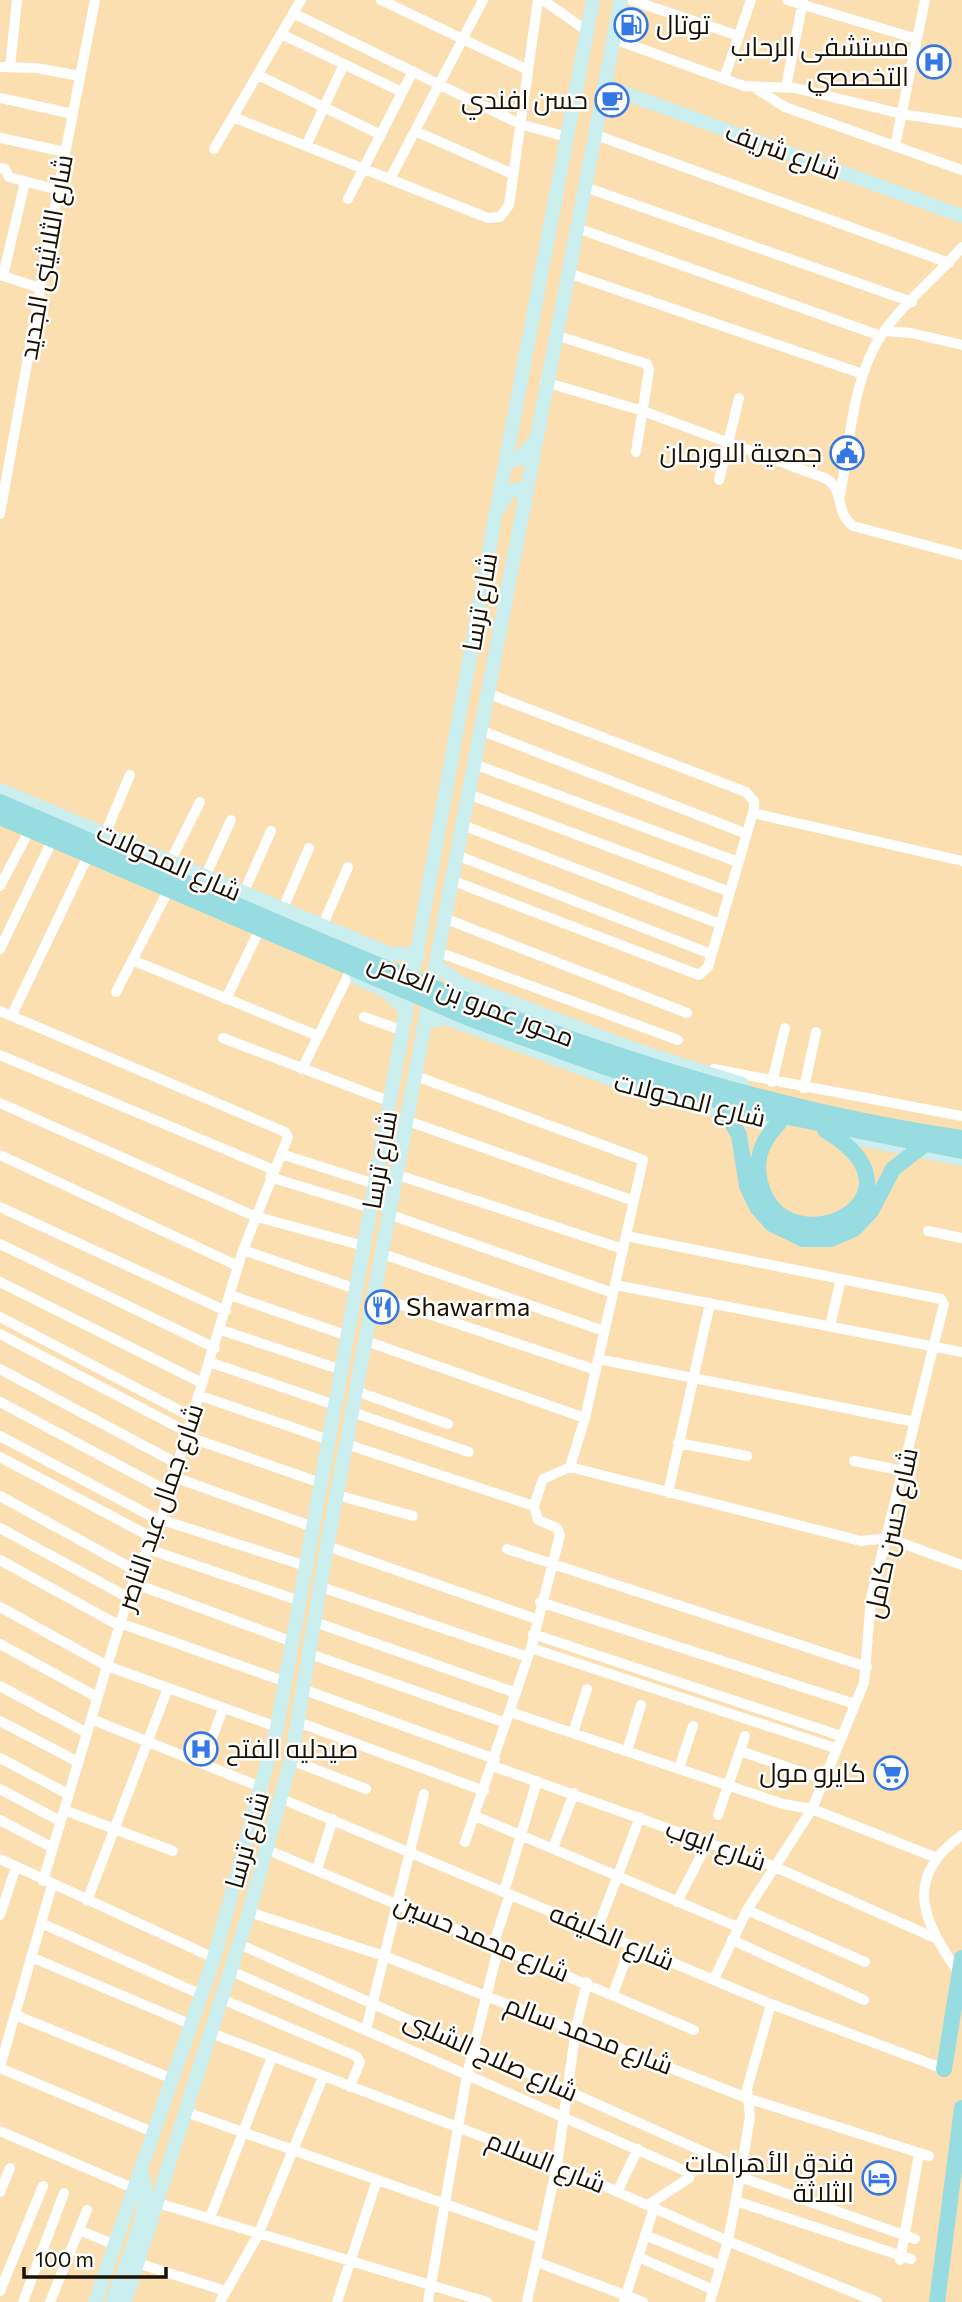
<svg xmlns="http://www.w3.org/2000/svg" width="962" height="2302" font-family="Commissioner,Cairo,sans-serif">
  <rect width="100%" height="100%" fill="#fbdfb0"/>
  <g fill="none" stroke-linecap="round" stroke-linejoin="round">
    <path stroke="#fff" stroke-width="10" d="M381,0L528,70
      M543,0L587,31
      M631,0L739,36
      M787,0L917,39
      M293,13L520,124L567,137
      M281,34L402,92
      M614,39L744,86L795,88L902,114L962,123
      M0,67L36,68L80,76
      M10,67L17,0
      M258,75L381,135
      M724,79L751,0
      M786,87L803,1
      M755,88L785,107L962,170
      M0,98L73,114
      M233,117L488,218L500,217L509,205L538,0
      M415,131L513,174
      M596,135L949,263
      M1,138L65,152
      M306,146L344,64
      M895,146L925,0
      M214,149L301,0
      M0,168L5,169L9,177L58,190
      M390,179L483,0
      M585,187L912,302
      M348,199L413,71
      M577,228L881,336
      M568,273L863,374
      M0,275L40,288
      M3,276L25,182
      M884,331L911,333L962,345
      M555,335L647,364L649,370L636,452
      M545,382L643,411L827,479C845,492 835,513 853,526L962,555
      M719,480L739,398
      M840,495C850,443 852,379 882,334C904,302 937,277 962,247
      M0,514L58,190L95,0
      M480,730L747,834
      M474,764L738,862
      M468,794L730,892
      M753,813L962,861
      M462,825L720,924
      M105,834L130,775
      M456,855L711,954
      M170,862L200,802
      M205,877L231,820
      M451,880L699,975L708,967L754,809V801L746,792L487,693
      M0,886L28,833
      M243,894L271,831
      M282,911L309,848
      M444,918L687,1013
      M322,927L348,867
      M0,949L51,843
      M438,952L678,1040
      M132,960L318,1036
      M116,992L167,893
      M226,999L258,933
      M0,1011L285,1132L288,1137L243,1250L161,1518L133,1583L107,1666L43,1881
      M12,1015L87,858
      M364,1017L404,1031
      M223,1038L391,1102
      M0,1055L274,1170
      M302,1069L349,974
      M714,1069L962,1116
      M416,1076L643,1160L585,1418L570,1467L543,1479L534,1506L538,1520L557,1528L560,1535L531,1648L465,1842
      M772,1082L785,1028
      M804,1088L816,1032
      M0,1103L254,1216L364,1246
      M408,1121L634,1201
      M281,1154L375,1184
      M0,1155L238,1266
      M398,1175L623,1249
      M270,1177L371,1208
      M0,1207L226,1311
      M391,1215L613,1293
      M928,1231L962,1238
      M626,1236L941,1299L944,1304L871,1598L864,1683L812,1809L747,1910L714,1979
      M0,1244L215,1348
      M243,1250L356,1289
      M383,1254L604,1331
      M0,1282L202,1383
      M615,1285L962,1352
      M230,1295L348,1336
      M375,1296L596,1370
      M0,1317L192,1417
      M830,1326L841,1279
      M221,1330L342,1370
      M0,1334L187,1432
      M366,1341L585,1418
      M598,1359L915,1422
      M209,1362L335,1405
      M0,1369L178,1464
      M356,1391L448,1424
      M198,1395L329,1440
      M0,1402L169,1492
      M352,1412L469,1452
      M0,1436L153,1517L306,1566
      M186,1436L321,1483
      M678,1443L747,1456
      M346,1444L534,1506
      M0,1457L153,1538
      M854,1461L904,1471
      M570,1467L861,1541L888,1538L962,1565
      M174,1477L313,1527
      M668,1493L710,1303
      M337,1495L413,1516
      M0,1496L138,1572
      M0,1528L129,1598
      M327,1546L536,1619
      M148,1549L300,1601
      M507,1549L867,1667
      M0,1560L120,1626
      M133,1583L293,1642
      M321,1587L528,1657
      M540,1602L855,1704
      M0,1607L107,1666L277,1727
      M315,1622L516,1693
      M120,1623L286,1682
      M533,1634L841,1736
      M0,1644L97,1697
      M531,1648L835,1748
      M310,1654L506,1723
      M0,1686L87,1733
      M305,1690L495,1759
      M510,1712L783,1804L812,1809L937,1858
      M91,1719L263,1788
      M0,1721L78,1762
      M298,1722L484,1791
      M573,1733L587,1689
      M627,1751L641,1705
      M740,1751L822,1779
      M0,1758L68,1794
      M291,1760L366,1789
      M202,1764L223,1709
      M493,1766L773,1866L935,1938
      M679,1768L693,1726
      M0,1789L60,1821
      M282,1799L771,2004L944,2069
      M64,1810L173,1851
      M718,1815L745,1736
      M475,1816L738,1927
      M0,1820L53,1848
      M553,1848L574,1793
      M268,1850L694,2030
      M0,1859L214,1958
      M317,1869L333,1819
      M504,1892L537,1781
      M87,1901L168,1688
      M677,1902L708,1842
      M747,1910L865,1962
      M249,1912L384,1956L747,2098L929,2156
      M0,1915L16,1867
      M41,1923L202,1995
      M597,1930L640,1817
      M732,1940L864,2000
      M494,1943L510,1894
      M239,1944L742,2169
      M31,1957L192,2025
      M231,1971L690,2173L689,2178L648,2205
      M959,1973C924,1923 901,1878 962,1835
      M613,1994L631,1945
      M222,1999L356,2056L360,2062L350,2087
      M15,2015L173,2079
      M366,2030L424,1794
      M211,2033L557,2165L728,2241L877,2302
      M0,2067L52,1885
      M0,2068L155,2133
      M186,2112L541,2238
      M0,2131L135,2189
      M740,2177L915,2239
      M0,2192L10,2168
      M617,2192L638,2149
      M736,2201L911,2259
      M158,2203L487,2302
      M210,2218L272,2057
      M79,2230L115,2245
      M645,2235L721,2266
      M638,2257L714,2290
      M900,2260L919,2154
      M537,2262L643,2302
      M137,2263L226,2291
      M0,2291L43,2186
      M624,2301L654,2208
      M23,2302L64,2193
      M50,2302L87,2210
      M220,2302L258,2235L323,2077
      M337,2302L377,2180
      M428,2302L467,2075L499,1945
      M527,2302L557,2165L576,2028L587,1982
      M710,2302L728,2241L740,2177L750,2117L747,2089L771,2004"/>
    <path stroke="#cbeeef" stroke-width="14" d="M605,86L962,216
      M506,455L513,460L519,459L536,440
      M499,507L509,492L516,489L523,492L526,502
      M0,790L390,954H418
      M436,965L460,983L650,1055L742,1084
      M357,978L387,992L407,1010
      M426,1022L446,1018L664,1099L771,1121
      M829,1133L962,1159
      M95,2302L214,1958L277,1727L496,512L593,0
      M112,2302C124,2267 156,2205 141,2171
      M125,2302L249,1912L291,1760L327,1546L438,952L621,0"/>
    <path stroke="#97dce0" stroke-width="16" d="M0,802C312,935 622,1090 962,1138
      M0,817L471,1019L608,1068L747,1109L962,1151
      M726,1113L739,1135L747,1186L757,1207L772,1224L803,1239H831L854,1229L871,1211L893,1169L925,1144
      M779,1123C763,1139 754,1159 760,1182C782,1274 941,1199 825,1130
      M944,2069L962,1958
      M937,2302L962,2108"/>
  </g>
  <defs>
    <symbol id="fuel-ring" viewBox="-11 -11 22 22"><circle r="9.5" fill="#fff" stroke="#3577e5" stroke-width="1.5"/><path d="M-5.5-6h7V0h2V4h1.3V-2.5L3-4.5l.8-.8L6-3V5H2.5V1h-1V6h-7ZM-4.2-4.7v3.2H.2V-4.7Z" fill="#3577e5"/></symbol>
    <symbol id="hospital-ring" viewBox="-11 -11 22 22"><circle r="9.5" fill="#fff" stroke="#3577e5" stroke-width="1.5"/><path d="M-5-5h3v3.5h4V-5h3V5h-3V1.5h-4V5h-3Z" fill="#3577e5"/></symbol>
    <symbol id="cafe-ring" viewBox="-11 -11 22 22"><circle r="9.5" fill="#fff" stroke="#3577e5" stroke-width="1.5"/><path d="M-5.5-4.5H6V0H3Q3 3.5 0 3.5H-2.5Q-5.5 3.5-5.5 0ZM3-3.2v2h1.7v-2ZM-6 4.5H4V6H-6Z" fill="#3577e5"/></symbol>
    <symbol id="civic-ring" viewBox="-11 -11 22 22"><circle r="9.5" fill="#fff" stroke="#3577e5" stroke-width="1.5"/><path d="M-.6-6.5H3V-4.5H.6V-3L4-1V1h2V6H-6V1h2V-1L-.6-3ZM-1.2 2.5V6h2.4V2.5Z" fill="#3577e5"/></symbol>
    <symbol id="restaurant-ring" viewBox="-11 -11 22 22"><circle r="9.5" fill="#fff" stroke="#3577e5" stroke-width="1.5"/><path d="M-5-6h1v4h1v-4h1v4h1v-4h1v5L-1.5 .5V6h-2V.5L-5-1ZM5-6V6H3V1.5H1.5Q1.5-4 5-6Z" fill="#3577e5"/></symbol>
    <symbol id="supermarket-ring" viewBox="-11 -11 22 22"><circle r="9.5" fill="#fff" stroke="#3577e5" stroke-width="1.5"/><path d="M-6-5.5h2.5l.6 2H6L4.5 2H-2.5L-4.4-4H-6ZM-1.5 3.2a1.3 1.3 0 1 0 .1 0ZM3 3.2a1.3 1.3 0 1 0 .1 0Z" fill="#3577e5"/></symbol>
    <symbol id="hotel-ring" viewBox="-11 -11 22 22"><circle r="9.5" fill="#fff" stroke="#3577e5" stroke-width="1.5"/><path d="M-6-4.5h1.5V1H6V5H4.5V3h-9V5H-6ZM-4 0a1.8 1.8 0 1 1 3.6 0ZM.5 0V-2.5h3Q6-2.5 6 0Z" fill="#3577e5"/></symbol>
  </defs>
  <g fill-rule="evenodd">
    <use href="#fuel-ring" x="612" y="6" width="38" height="38"/>
    <use href="#hospital-ring" x="915" y="43" width="38" height="38"/>
    <use href="#cafe-ring" x="593" y="81" width="38" height="38"/>
    <use href="#civic-ring" x="828" y="434" width="38" height="38"/>
    <use href="#restaurant-ring" x="363" y="1288" width="38" height="38"/>
    <use href="#hospital-ring" x="182" y="1730" width="38" height="38"/>
    <use href="#supermarket-ring" x="872" y="1754" width="38" height="38"/>
    <use href="#hotel-ring" x="860" y="2159" width="38" height="38"/>
  </g>
  <g text-anchor="middle" stroke-width="5" stroke-linejoin="round" paint-order="stroke">
    <g font-size="26" fill="#1b1102" stroke="#fff" text-anchor="end">
      <text x="656" y="34" text-anchor="start">توتال</text>
      <text x="909" y="56">مستشفى الرحاب<tspan x="909" dy="30">التخصصي</tspan></text>
      <text x="588" y="109">حسن افندي</text>
      <text x="822" y="462">جمعية الاورمان</text>
      <text x="406" y="1316" text-anchor="start">Shawarma</text>
      <text x="226" y="1758" text-anchor="start">صيدليه الفتح</text>
      <text x="866" y="1782">كايرو مول</text>
      <text x="854" y="2172">فندق الأهرامات<tspan x="854" dy="30">الثلاثة</tspan></text>
    </g>
    <g font-size="26" fill="#1b1102" stroke="#fff">
      <text transform="translate(783 151) rotate(20)" y="9">شارع شريف</text>
      <text transform="translate(46 257) rotate(-80)" y="9">شارع الثلاثينى الجديد</text>
      <text transform="translate(480 602) rotate(-80)" y="9">شارع ترسا</text>
      <text transform="translate(169 862) rotate(24)" y="9">شارع المحولات</text>
      <text transform="translate(471 1000) rotate(21)" y="9">محور عمرو بن العاص</text>
      <text transform="translate(690 1100) rotate(14)" y="9">شارع المحولات</text>
      <text transform="translate(380 1160) rotate(-80)" y="9">شارع ترسا</text>
      <text transform="translate(160 1507) rotate(-71)" y="9">شارع جمال عبد الناصر</text>
      <text transform="translate(891 1533) rotate(-78)" y="9">شارع حسن كامل</text>
      <text transform="translate(247 1840) rotate(-74)" y="9">شارع ترسا</text>
      <text transform="translate(716 1845) rotate(20)" y="9">شارع ايوب</text>
      <text transform="translate(612 1937) rotate(23)" y="9">شارع الخليفه</text>
      <text transform="translate(482 1938) rotate(23)" y="9">شارع محمد حسين</text>
      <text transform="translate(589 2035) rotate(21)" y="9">شارع محمد سالم</text>
      <text transform="translate(491 2056) rotate(24)" y="9">شارع صلاح الشلبى</text>
      <text transform="translate(546 2162) rotate(22)" y="9">شارع السلام</text>
    </g>
  </g>
  <path d="M24 2267v10h142v-10" fill="none" stroke="#1b1102" stroke-width="3.5"/>
  <text x="35" y="2267" font-size="21" fill="#1b1102" stroke="#ffffff" stroke-width="5" paint-order="stroke">100 m</text>
</svg>
